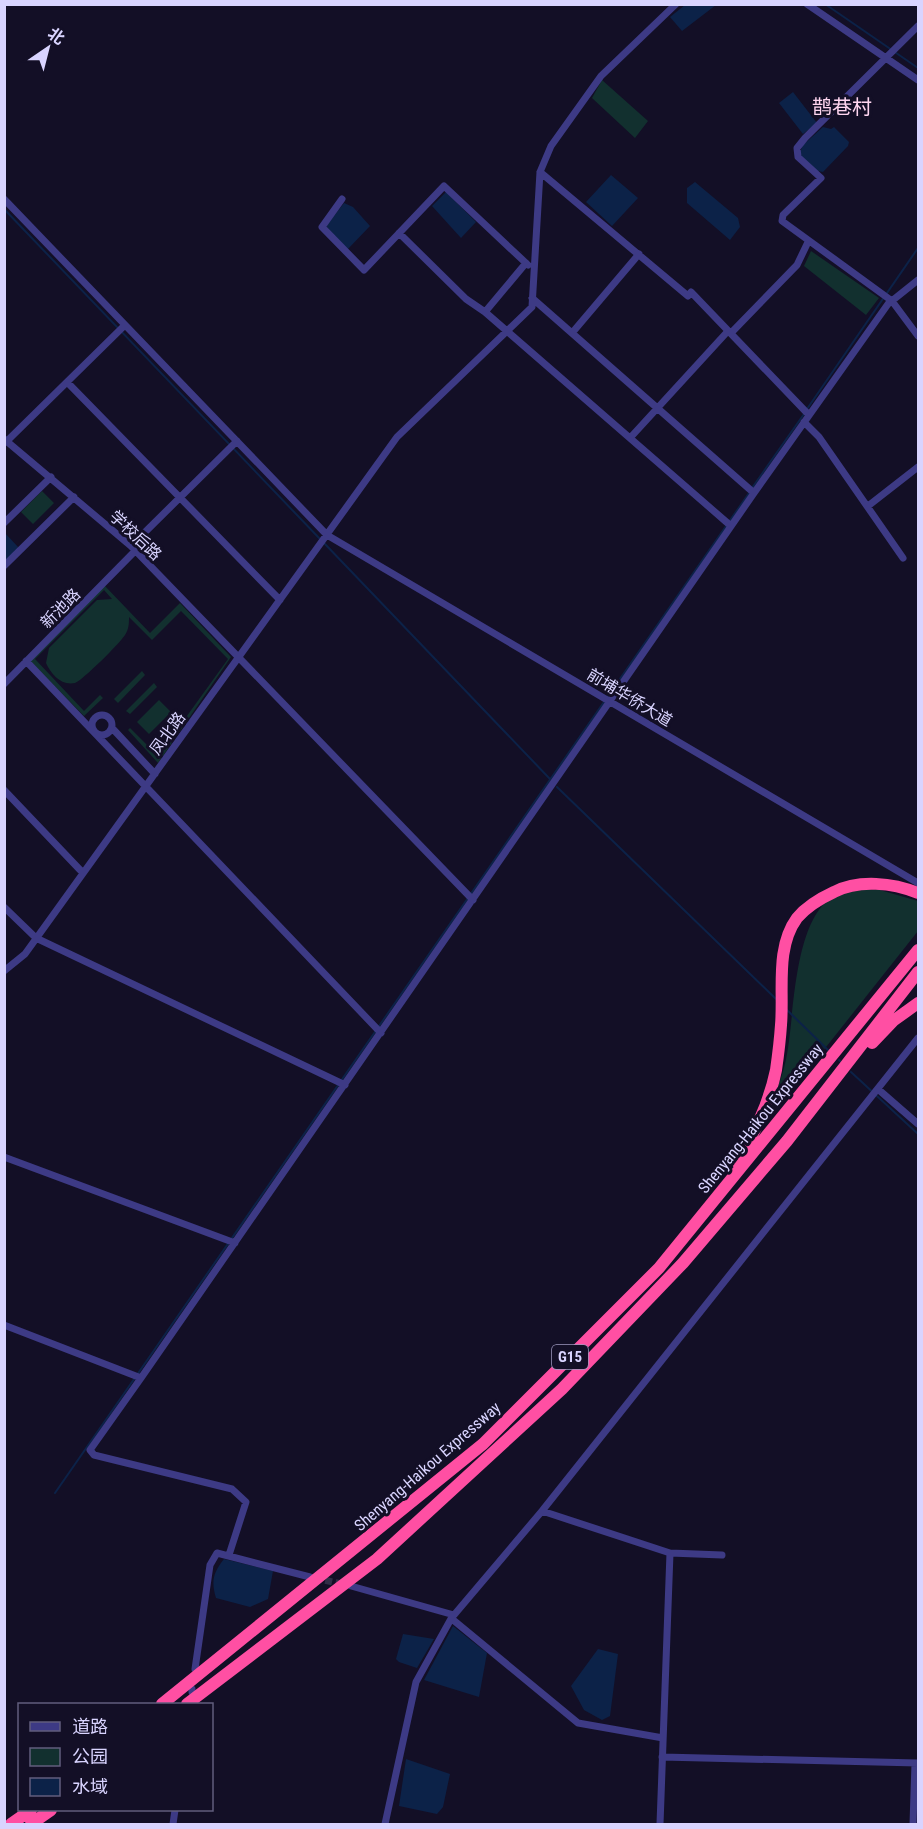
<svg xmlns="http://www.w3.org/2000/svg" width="923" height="1829" font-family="'Roboto Condensed','Noto Sans SC',sans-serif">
  <rect width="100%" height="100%" fill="#130f26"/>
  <path fill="#12302f" d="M602,80L648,121L635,138L592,98Z
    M811,251L879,298L866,315L804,266Z
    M42,491L54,503L33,524L21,512Z
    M104,585L150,633L180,603L231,657L158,763L128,730L130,728L158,756L228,659L181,611L152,640L129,617C129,623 129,629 125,635C120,643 83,680 75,683C61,686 51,674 46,663L49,648L97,600L112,599L104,590L35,659L84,711L100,695L103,698L84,716L29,660Z
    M142,671L145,675L118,703L114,699Z
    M154,683L157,687L130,714L126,711Z
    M159,700L171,712L149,734L137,722Z
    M880,890L918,901V931L777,1109L770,1107C777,1090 784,1072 787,1054C795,1013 793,906 843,892C854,889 869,890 880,890Z"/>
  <path fill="#0c2248" d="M685,5V4L716,5L682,31L670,17Z
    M793,92L817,123L803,134L779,103Z
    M823,127L831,129L834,127L849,142L848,146L823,172L813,170L799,154L803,145Z
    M611,175L638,198L612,226L586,202Z
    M695,182L738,218L740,227L730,240L687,203V188Z
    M446,192L476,222L461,238L432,206Z
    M344,203L353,207L370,226L347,250L326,226Z
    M5,533L19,548L5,562Z
    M224,1559L273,1571L268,1599L250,1607L216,1598C211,1581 213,1573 224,1559Z
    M453,1626L487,1653L479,1697L424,1680Z
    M403,1634L434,1639L417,1668L399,1662L396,1659Z
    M598,1649L618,1654L610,1716L602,1720L584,1710L571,1686Z
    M406,1759L450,1774L443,1807L437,1814L399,1806Z"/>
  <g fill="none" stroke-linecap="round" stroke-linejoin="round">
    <path stroke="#0c2248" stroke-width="2" d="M825,4L918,68
      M4,209L320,539
      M807,409L918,248
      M752,488L804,414
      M324,543L550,779
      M557,787L777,1000
      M786,1009L828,1050
      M839,1060L840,1061
      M851,1072L918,1134
      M55,1493L749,493"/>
    <path stroke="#312d47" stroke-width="7" stroke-dasharray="7 3.5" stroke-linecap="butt" d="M315,1578L342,1584"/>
    <path stroke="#3d3a85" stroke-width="7" d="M807,4L918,80
      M918,26L805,138L797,148L798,157L821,178L783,215L782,221L892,301L918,336
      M540,172L688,296L691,292L809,415
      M4,199L327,535L918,883
      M342,199L322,227L364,270L444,186L528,265
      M399,233L466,299L485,312
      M526,263L485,312L731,526
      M532,298L754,493
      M572,333L639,254
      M731,333L797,265L808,242
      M67,382L280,600
      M804,422L819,437L903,558
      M630,438L728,331
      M4,439L131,546L473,900
      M6,442L125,325
      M868,506L918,467
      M4,523L51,477
      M131,546L237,441
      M4,566L74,497
      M26,661L381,1033
      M4,684L135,551
      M92 725a10 10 0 1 1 20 0a10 10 0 1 1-20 0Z
      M112,728L155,774
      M4,790L83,873
      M4,907L36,938L345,1085
      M4,971L25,954L397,437L532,307L540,172L551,146L601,76L676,4
      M879,1090L918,1124
      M4,1157L235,1243
      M4,1325L141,1378L754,493L888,304L918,280
      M141,1378L90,1450L94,1455L232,1489L246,1502L229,1555
      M542,1511L670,1553L722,1555
      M351,1586L454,1615L542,1511L918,1038
      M452,1619L578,1723L663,1738
      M195,1669L210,1565L217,1553L310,1577
      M192,1692V1689
      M662,1757L918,1763
      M173,1824L175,1810
      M385,1824L416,1682L452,1617
      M660,1824L670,1553
      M913,1824L915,1763"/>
    <path stroke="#ff4fa3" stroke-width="12" d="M872,1043L893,1021L918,1003
      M738,1163C754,1133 769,1104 776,1070C778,1056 780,1040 781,1025C784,991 775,948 797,918C807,906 821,898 834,892C859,879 893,883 918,893
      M162,1704L483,1444L659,1268L918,950
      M187,1704L377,1559L562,1389L683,1263L787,1141L918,972
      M11,1824L31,1810
      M31,1824L51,1810"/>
  </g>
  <g text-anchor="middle" stroke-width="6" stroke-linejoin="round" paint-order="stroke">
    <rect fill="#130f26" stroke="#9e99be" stroke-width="1.5" x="552" y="1345" width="36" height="24" rx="4.5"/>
    <g font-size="15" font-weight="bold" fill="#d9d4ff">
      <text x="570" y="1362">G15</text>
    </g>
    <g font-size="16" fill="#d9d4ff" stroke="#130f26">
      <text transform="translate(136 535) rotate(43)" y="6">学校后路</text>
      <text transform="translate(60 608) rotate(-45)" y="6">新池路</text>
      <text transform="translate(630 697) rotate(31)" y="6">前埔华侨大道</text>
      <text transform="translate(167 733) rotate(-54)" y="6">凤北路</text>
      <text transform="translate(760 1118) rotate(-51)" y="6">Shenyang-Haikou Expressway</text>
      <text transform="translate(427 1466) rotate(-41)" y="6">Shenyang-Haikou Expressway</text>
    </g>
    <g font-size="20" fill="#ffd6f0" stroke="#130f26">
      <text x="842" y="114">鹊巷村</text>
    </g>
  </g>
  <rect width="923" height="1829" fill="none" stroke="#d9d4ff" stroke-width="12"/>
  <rect x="18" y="1703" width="195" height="108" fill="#130f26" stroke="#625e7d" stroke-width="1.5"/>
  <rect x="30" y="1722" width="30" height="9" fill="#3d3a85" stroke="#625e7d" stroke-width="1.5"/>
  <text x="72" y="1733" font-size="18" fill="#d9d4ff">道路</text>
  <rect x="30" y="1748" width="30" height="18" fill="#12302f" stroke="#625e7d" stroke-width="1.5"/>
  <text x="72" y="1763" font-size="18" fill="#d9d4ff">公园</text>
  <rect x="30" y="1778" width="30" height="18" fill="#0c2248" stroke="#625e7d" stroke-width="1.5"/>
  <text x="72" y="1793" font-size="18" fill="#d9d4ff">水域</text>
  <g transform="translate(48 48) rotate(35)" stroke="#130f26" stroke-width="4.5" paint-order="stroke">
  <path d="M0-4.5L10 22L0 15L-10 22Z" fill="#d9d4ff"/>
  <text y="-9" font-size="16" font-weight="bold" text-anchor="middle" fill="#d9d4ff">北</text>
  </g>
</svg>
